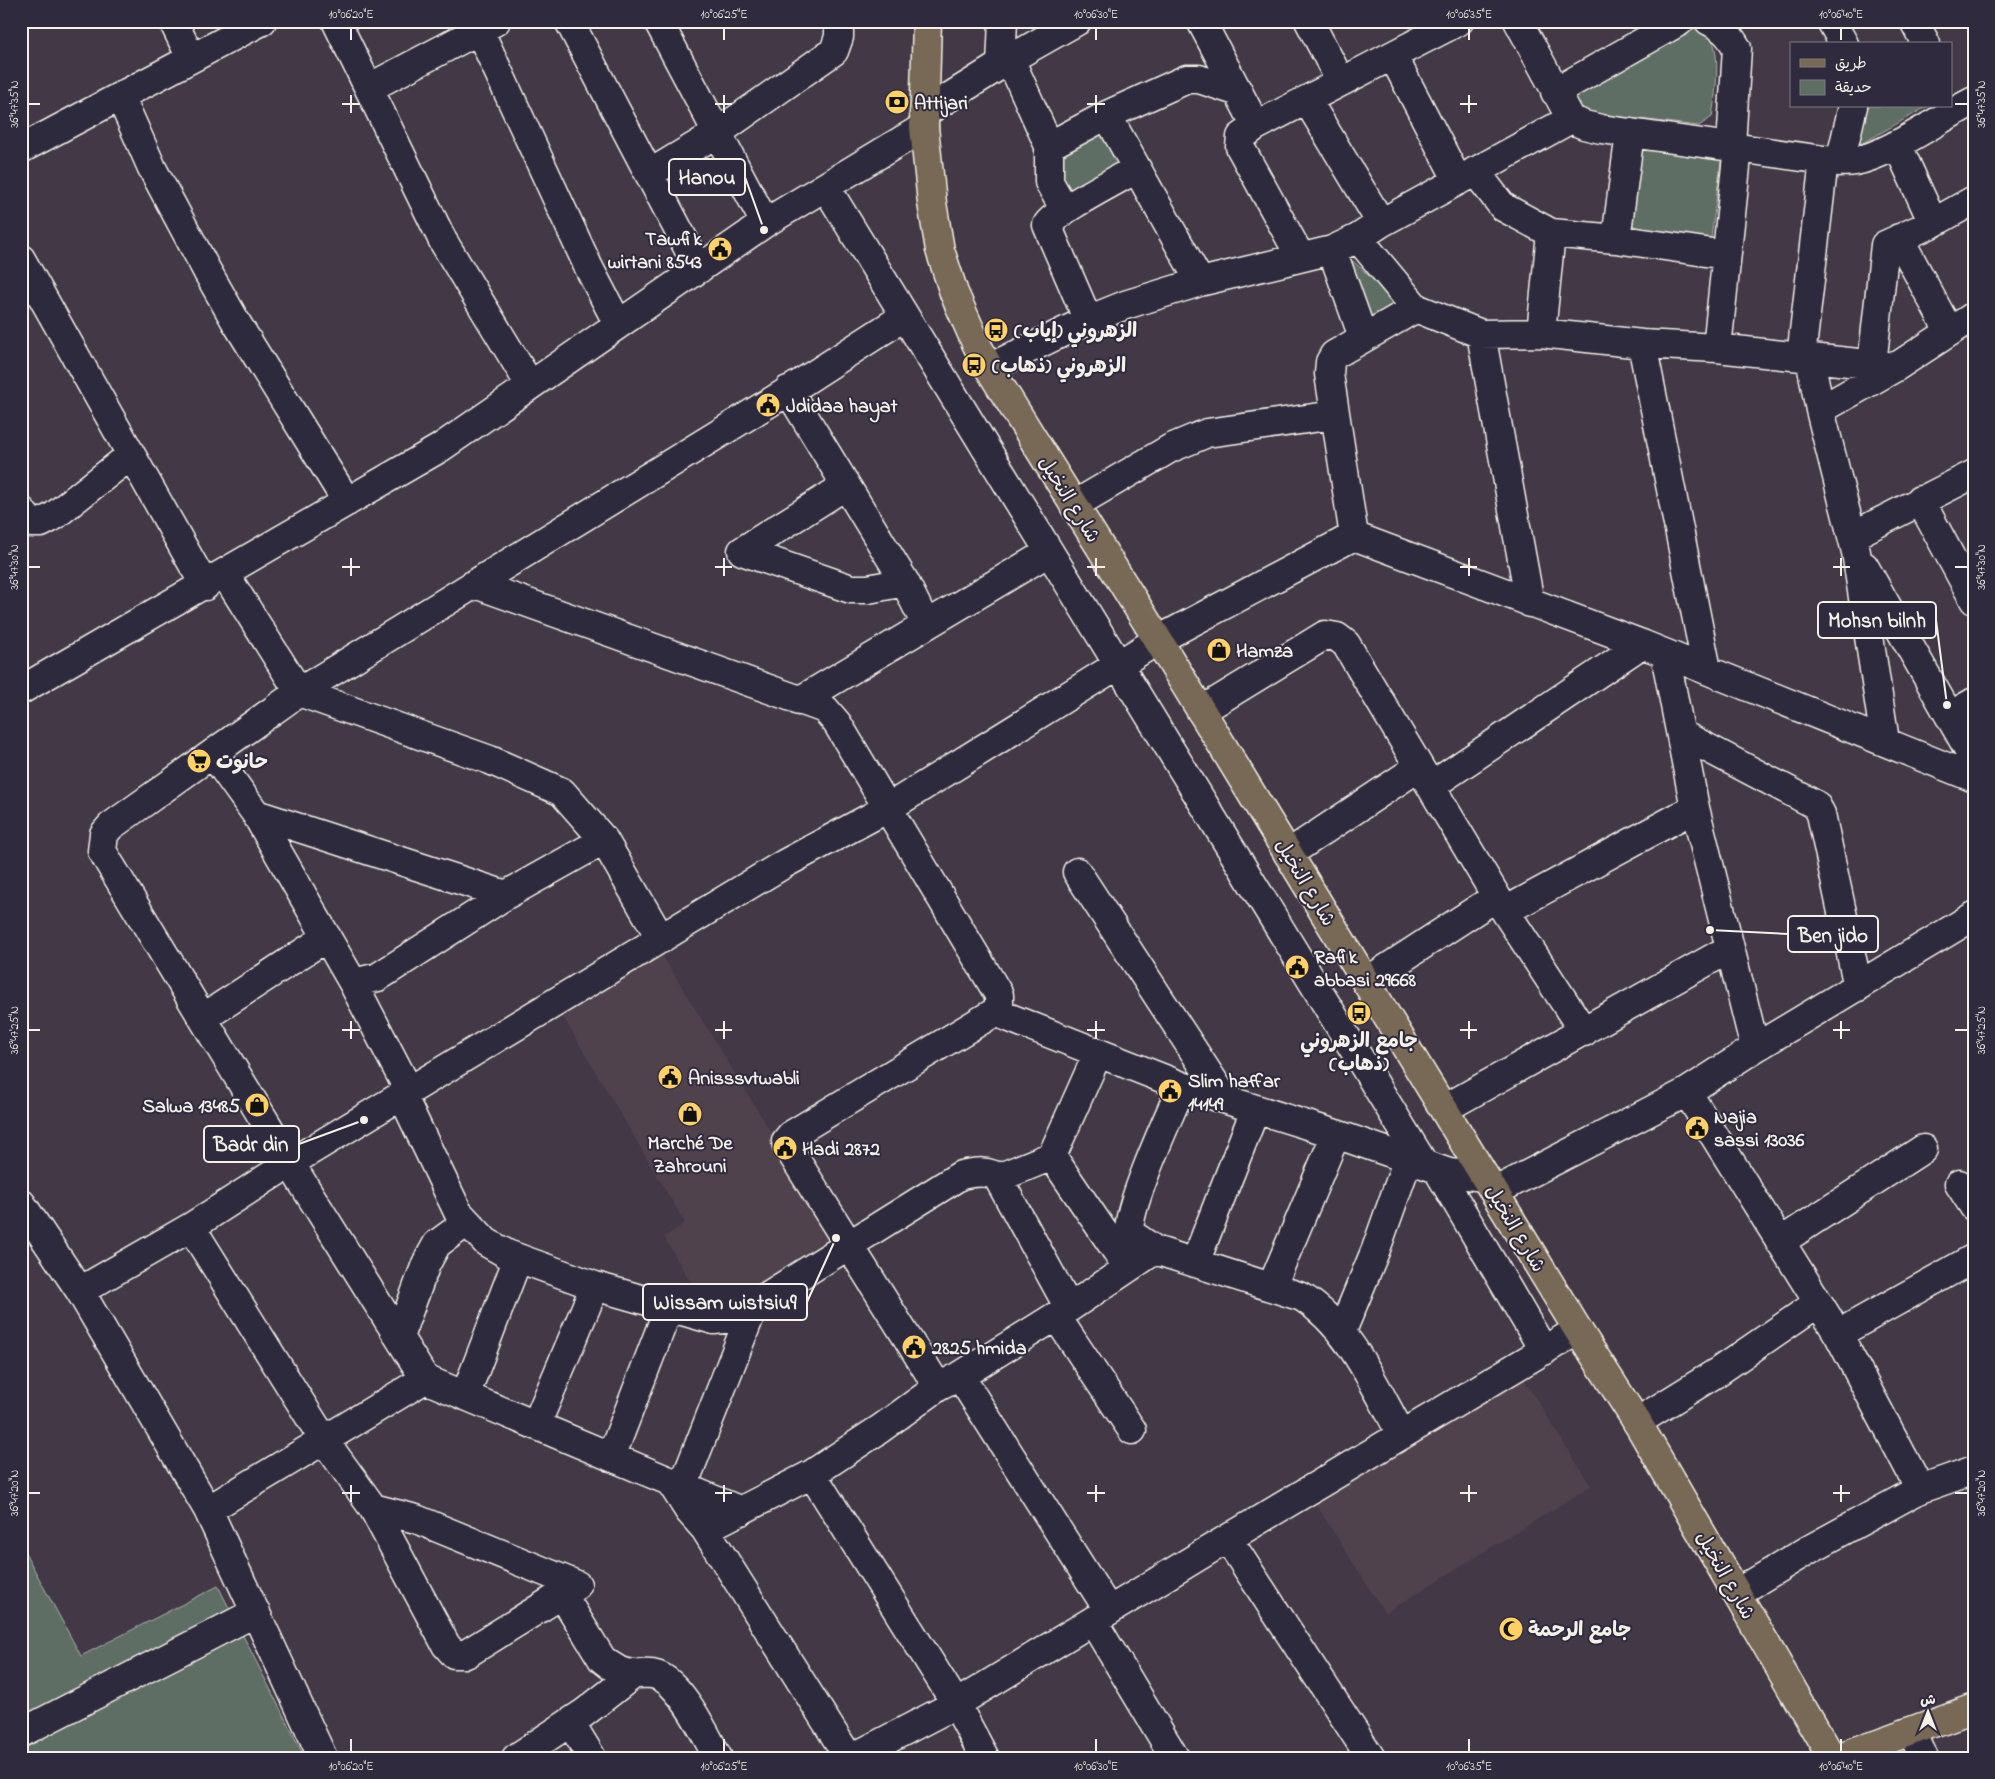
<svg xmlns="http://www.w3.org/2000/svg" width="1995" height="1779" font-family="'Indie Flower','Playpen Sans Arabic',sans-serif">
  <rect width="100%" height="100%" fill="#423846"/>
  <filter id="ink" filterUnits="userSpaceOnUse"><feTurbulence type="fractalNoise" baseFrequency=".02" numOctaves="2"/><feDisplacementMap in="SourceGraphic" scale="10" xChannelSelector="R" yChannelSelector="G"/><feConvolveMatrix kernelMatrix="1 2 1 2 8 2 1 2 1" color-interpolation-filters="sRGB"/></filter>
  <g filter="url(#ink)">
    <path fill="#4f424d" d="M656,945L838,1241L711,1317L664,1237L685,1223L556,1005Z
      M1523,1378L1591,1486L1385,1613L1315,1503Z"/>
    <path fill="#5e6e65" stroke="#a9b0a6" d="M1698,25C1702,28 1707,32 1710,36C1722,53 1715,97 1712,117L1699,126L1588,113L1581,108L1569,92L1682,27Z
      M1851,106H1928L1863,143L1845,146Z
      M1105,123L1129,166L1067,203L1055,149Z
      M1630,144L1722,154L1710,246L1619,230Z
      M1353,261L1402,306L1362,326L1344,265Z
      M21,1545L81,1656L218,1586L305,1758H21Z"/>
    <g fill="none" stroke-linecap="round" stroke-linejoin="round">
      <defs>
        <path id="minor" d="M173,21L191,58
          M336,21L443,241L530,385
          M475,21L589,268L618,324
          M569,21L699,269
          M658,21L765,223
          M1201,21L1256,126L1459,21
          M1309,21L1341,82
          M1518,21L1571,119L1584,125L1601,129L1824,160C1834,161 1845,163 1855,161C1889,155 1941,117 1974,101
          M1709,21C1723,27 1730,36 1737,48L1731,146
          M1831,21L1844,44
          M1914,21L1926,44
          M1393,56L1458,181
          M1010,59L1049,146V182L1065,210
          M1001,65L1003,21
          M369,88L496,21
          M1555,92L1680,21
          M121,98L152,168L207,271L236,322L347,502
          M1307,100L1381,223
          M924,113L1010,59L1077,21
          M1107,115L1200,282
          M1256,126L1241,137L1240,147L1300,256
          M1897,144L1933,223
          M1049,146L1107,115L1187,79H1199L1239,92
          M21,149L262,21
          M1840,162L1853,106
          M1475,171L1503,207L1551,233L1616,239L1726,255
          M649,174L717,133L834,51L839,37V21
          M826,187L1424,1164
          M1358,238L1416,308L1481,334L1541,333L1642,344L1717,348L1896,367
          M1899,238L1949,331
          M1616,239L1630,133
          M1332,250L1363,337
          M21,259L205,586
          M1088,320L1047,225C1051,214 1121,178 1136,169
          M1541,333L1551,233
          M1481,334L1530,603
          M1642,344L1707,670
          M1717,348L1738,147
          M1801,357L1824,160
          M1810,358L1820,410L1856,552L1885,741
          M1872,365L1885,245L1933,223L1974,200
          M989,368L1088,320L1125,305L1200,282L1332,250L1358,238L1381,223L1571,119
          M788,390L905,582L926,625
          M1820,410L1896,367L1974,316
          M845,486L742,551L851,589H868L905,582
          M1920,500L1974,600
          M1074,505L1171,448L1207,433L1335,415
          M21,510L31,523H41L54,516L131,455
          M1354,536L1329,374L1330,362L1334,355L1416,308
          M1852,536L1974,474
          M1864,566L1974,759
          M225,574L299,692L490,760L562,792L604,840L661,939
          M475,584L825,709L837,723L999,995V1008L995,1012L791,1135L786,1141L787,1146L938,1387
          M1665,654L1695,808L1755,1048
          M21,690L440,448L765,223L924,127
          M799,701L1049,552
          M1201,711L1325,635L1337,637L1346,644L1505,911L1584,1032
          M1950,716L1974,702
          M1681,734L1816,805L1821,814L1858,987
          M213,754L256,814L506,895L604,840
          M1431,786L1642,644
          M256,814L353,983L378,977L506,895
          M1288,854L1419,767
          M1077,872L1225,1099
          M1505,911L1695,808
          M1366,982L1496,897
          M353,983L409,1091
          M995,1012L1182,1086L1336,1134L1449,1173L1485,1177
          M203,1018L327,937
          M1098,1053L1052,1156L1128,1268
          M1687,1092L1838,1334L1920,1489
          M402,1095L458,1212L486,1242L507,1254L595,1286L714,1320L732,1318L961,1175C973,1173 988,1169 998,1178L1052,1156
          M1444,1109L1729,949
          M1437,1169L1544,1351
          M998,1178L1069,1308
          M1959,1184L1974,1207
          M1494,1192L1687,1092L1755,1048L1974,916
          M21,1203L80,1291L208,1510L323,1758
          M191,1227L324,1440L373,1508
          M1780,1242L1923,1149
          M1155,1250L1130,1233C1123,1216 1172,1109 1182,1086
          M1195,1263L1255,1110
          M1272,1286L1336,1134
          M80,1291L191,1227L290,1163L784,864L888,808L1158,640L1354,536L1642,644L1974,778
          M1056,1316L1132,1430
          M1342,1331L1376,1249L1408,1159
          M1838,1334L1974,1258
          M399,1337L426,1264L437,1244L467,1222
          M960,1376L1109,1611
          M465,1396L518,1258
          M1637,1422L1716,1373L1818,1303
          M536,1425L595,1286
          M611,1457L669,1307
          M812,1474L956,1704L985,1758
          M670,1481L689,1511L705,1529L849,1758
          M683,1486L755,1303
          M373,1508L416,1519L577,1585L466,1654H454L446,1645Z
          M208,1510L425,1379
          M741,1511L425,1379L290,1163L102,851L104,834L111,826L299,692L798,385L905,316
          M705,1529L812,1474L880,1429L938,1387L960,1376L1069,1308L1155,1250L1302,1297C1351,1328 1374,1386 1402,1435
          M1228,1539L1371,1758
          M1737,1593L1810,1549L1920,1489L1974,1470
          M562,1594L602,1659C610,1666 622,1673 633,1674C641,1675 648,1672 656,1675C681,1682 706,1736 718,1758
          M1093,1621L1175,1758
          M570,1722L592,1758
          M1912,1732L1924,1758
          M21,1733L256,1612
          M516,1758L584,1713L634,1674
          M852,1758L956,1704L1212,1548L1578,1330"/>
        <path id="major" d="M927,21L924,127L932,203L940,250L954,293L976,343L989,368L1158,640L1578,1330L1637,1422L1832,1758
          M1837,1758L1974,1708"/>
      </defs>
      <use href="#minor" stroke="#f4f1e8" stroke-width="31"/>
      <use href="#major" stroke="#f4f1e8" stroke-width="31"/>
      <use href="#minor" stroke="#2f2a3d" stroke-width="28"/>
      <use href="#major" stroke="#776954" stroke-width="28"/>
    </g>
  </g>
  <path fill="none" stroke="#f4f1e8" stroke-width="2" d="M351,28V40M724,28V40M1096,28V40M1469,28V40M1841,28V40M351,95V113M724,95V113M1096,95V113M1469,95V113M28,104H40M342,104H360M715,104H732M1087,104H1105M1460,104H1477M1955,104H1968M351,558V576M724,558V576M1096,558V576M1469,558V576M1841,558V576M28,567H40M342,567H360M715,567H732M1087,567H1105M1460,567H1477M1833,567H1850M1955,567H1968M351,1021V1039M724,1021V1039M1096,1021V1039M1469,1021V1039M1841,1021V1039M28,1030H40M342,1030H360M715,1030H732M1087,1030H1105M1460,1030H1477M1833,1030H1850M1955,1030H1968M351,1485V1502M724,1485V1502M1096,1485V1502M1469,1485V1502M1841,1485V1502M28,1493H40M342,1493H360M715,1493H732M1087,1493H1105M1460,1493H1477M1833,1493H1850M1955,1493H1968M351,1739V1752M724,1739V1752M1096,1739V1752M1469,1739V1752M1841,1739V1752"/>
  <defs>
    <symbol id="bank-disc" viewBox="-11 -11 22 22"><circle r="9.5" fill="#ffd166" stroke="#2f2a3d"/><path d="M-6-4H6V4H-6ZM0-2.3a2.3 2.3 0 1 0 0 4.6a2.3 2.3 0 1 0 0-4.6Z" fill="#111"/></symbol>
    <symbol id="civic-disc" viewBox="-11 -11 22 22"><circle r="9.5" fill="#ffd166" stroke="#2f2a3d"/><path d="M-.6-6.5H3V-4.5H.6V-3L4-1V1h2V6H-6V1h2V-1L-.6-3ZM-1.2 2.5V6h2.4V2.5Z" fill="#111"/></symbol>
    <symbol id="bus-disc" viewBox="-11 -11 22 22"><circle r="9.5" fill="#ffd166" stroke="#2f2a3d"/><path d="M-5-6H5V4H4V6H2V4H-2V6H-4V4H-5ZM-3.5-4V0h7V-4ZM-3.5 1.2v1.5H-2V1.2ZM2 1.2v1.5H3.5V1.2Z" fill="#111"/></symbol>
    <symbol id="shop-disc" viewBox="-11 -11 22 22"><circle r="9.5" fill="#ffd166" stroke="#2f2a3d"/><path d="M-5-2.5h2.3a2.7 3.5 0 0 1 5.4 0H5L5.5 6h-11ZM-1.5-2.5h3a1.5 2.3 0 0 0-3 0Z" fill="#111"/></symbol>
    <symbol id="supermarket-disc" viewBox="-11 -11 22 22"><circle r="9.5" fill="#ffd166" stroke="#2f2a3d"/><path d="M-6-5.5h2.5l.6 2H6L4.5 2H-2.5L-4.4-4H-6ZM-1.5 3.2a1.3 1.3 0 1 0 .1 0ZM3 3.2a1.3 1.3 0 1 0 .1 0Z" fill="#111"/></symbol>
    <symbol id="mosque-disc" viewBox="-11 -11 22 22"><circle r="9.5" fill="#ffd166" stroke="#2f2a3d"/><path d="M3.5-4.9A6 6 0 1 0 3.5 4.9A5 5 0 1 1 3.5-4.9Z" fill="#111"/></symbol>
  </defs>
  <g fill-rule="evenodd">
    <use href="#bank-disc" x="883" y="88" width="28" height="28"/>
    <use href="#civic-disc" x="706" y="235" width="28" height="28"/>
    <use href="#bus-disc" x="982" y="316" width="28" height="28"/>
    <use href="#bus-disc" x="960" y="351" width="28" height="28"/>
    <use href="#civic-disc" x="754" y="391" width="28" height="28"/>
    <use href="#shop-disc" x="1205" y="636" width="28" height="28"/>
    <use href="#supermarket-disc" x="185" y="747" width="28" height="28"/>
    <use href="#civic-disc" x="1283" y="953" width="28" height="28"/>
    <use href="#bus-disc" x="1345" y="999" width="28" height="28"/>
    <use href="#civic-disc" x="656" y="1063" width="28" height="28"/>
    <use href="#civic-disc" x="1156" y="1077" width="28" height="28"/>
    <use href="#shop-disc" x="243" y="1091" width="28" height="28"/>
    <use href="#shop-disc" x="676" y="1100" width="28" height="28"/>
    <use href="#civic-disc" x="1683" y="1114" width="28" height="28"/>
    <use href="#civic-disc" x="771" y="1134" width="28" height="28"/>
    <use href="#civic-disc" x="900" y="1333" width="28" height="28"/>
    <use href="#mosque-disc" x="1497" y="1615" width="28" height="28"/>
  </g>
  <g text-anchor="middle" stroke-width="4" stroke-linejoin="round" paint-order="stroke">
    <g font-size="20" font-weight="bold" fill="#f4f1e8" stroke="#2f2a3d" text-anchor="start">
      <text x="914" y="109">Attijari</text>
      <text x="702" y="245" text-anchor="end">Tawfik<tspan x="702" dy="23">wirtani 8543</tspan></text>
      <text x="1014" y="337">الزهروني (إياب)</text>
      <text x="992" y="372">الزهروني (ذهاب)</text>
      <text x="786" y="412">Jdidaa hayat</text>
      <text x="1236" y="657">Hamza</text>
      <text x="216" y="768">حانوت</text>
      <text x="1314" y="963">Rafik<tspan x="1314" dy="23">abbasi 29668</tspan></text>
      <text x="1359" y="1047" text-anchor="middle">جامع الزهروني<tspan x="1359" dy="23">(ذهاب)</tspan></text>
      <text x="688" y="1084">Anisssvtwabli</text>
      <text x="1188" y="1087">Slim haffar<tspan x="1188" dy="23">14149</tspan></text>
      <text x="240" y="1112" text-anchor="end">Salwa 13485</text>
      <text x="1714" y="1123">Najia<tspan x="1714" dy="23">sassi 13036</tspan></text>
      <text x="690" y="1149" text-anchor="middle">Marché De<tspan x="690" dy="23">Zahrouni</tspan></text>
      <text x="802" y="1155">Hadi 2872</text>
      <text x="932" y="1354">2825 hmida</text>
      <text x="1528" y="1636">جامع الرحمة</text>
    </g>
    <g font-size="20" fill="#f4f1e8" stroke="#2f2a3d">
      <text transform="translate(1070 499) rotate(58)" y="7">شارع النخيل</text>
      <text transform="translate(1306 882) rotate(59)" y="7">شارع النخيل</text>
      <text transform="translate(1516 1228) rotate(59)" y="7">شارع النخيل</text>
      <text transform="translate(1726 1575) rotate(60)" y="7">شارع النخيل</text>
    </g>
  </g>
  <path fill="none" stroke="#f4f1e8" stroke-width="2" d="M764 230L745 177M1947 705L1936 620M1710 930L1788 934M364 1120L299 1144M836 1238L807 1302"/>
  <g fill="#f4f1e8" stroke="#2f2a3d" stroke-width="2">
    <circle cx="764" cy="230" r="5"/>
    <circle cx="1947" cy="705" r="5"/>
    <circle cx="1710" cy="930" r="5"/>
    <circle cx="364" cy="1120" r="5"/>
    <circle cx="836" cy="1238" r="5"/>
  </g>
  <g fill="#2f2a3d" stroke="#f4f1e8" stroke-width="2">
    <rect x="669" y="159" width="76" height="36" rx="5"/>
    <rect x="1818" y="602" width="118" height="36" rx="5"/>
    <rect x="1788" y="916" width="90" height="36" rx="5"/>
    <rect x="204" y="1126" width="95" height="36" rx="5"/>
    <rect x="643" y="1284" width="164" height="36" rx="5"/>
  </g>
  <g font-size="21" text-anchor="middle" font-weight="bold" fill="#f4f1e8">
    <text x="707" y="184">Hanou</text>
    <text x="1877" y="627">Mohsn bilnh</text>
    <text x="1833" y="942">Ben jido</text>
    <text x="251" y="1151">Badr din</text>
    <text x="725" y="1309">Wissam wistsiu9</text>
  </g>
  <rect width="1995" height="1779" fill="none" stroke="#2f2a3d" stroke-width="55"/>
  <rect x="1790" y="42" width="162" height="65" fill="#2f2a3d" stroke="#7e7a81"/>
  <rect x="1800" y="59" width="25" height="8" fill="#776954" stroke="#7e7a81"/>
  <text x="1835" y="68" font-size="15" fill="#f4f1e8">طريق</text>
  <rect x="1800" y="80" width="25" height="15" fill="#5e6e65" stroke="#7e7a81"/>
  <text x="1835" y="92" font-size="15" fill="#f4f1e8">حديقة</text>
  <g transform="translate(1928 1712)" stroke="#2f2a3d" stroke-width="4" paint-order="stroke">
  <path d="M0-4L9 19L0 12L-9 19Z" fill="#f4f1e8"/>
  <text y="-8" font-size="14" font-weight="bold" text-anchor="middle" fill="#f4f1e8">ش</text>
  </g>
  <rect x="28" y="28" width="1940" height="1724" fill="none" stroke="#f4f1e8" stroke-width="2"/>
  <g font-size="12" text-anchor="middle" fill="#f4f1e8">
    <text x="351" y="18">10°06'20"E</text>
    <text x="724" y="18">10°06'25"E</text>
    <text x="1096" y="18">10°06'30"E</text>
    <text x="1469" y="18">10°06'35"E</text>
    <text x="1841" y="18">10°06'40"E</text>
    <text transform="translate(14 104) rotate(-90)" y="4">36°47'35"N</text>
    <text transform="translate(1981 104) rotate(-90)" y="4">36°47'35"N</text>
    <text transform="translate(14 567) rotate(-90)" y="4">36°47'30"N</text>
    <text transform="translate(1981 567) rotate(-90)" y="4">36°47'30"N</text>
    <text transform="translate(14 1030) rotate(-90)" y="4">36°47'25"N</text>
    <text transform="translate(1981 1030) rotate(-90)" y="4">36°47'25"N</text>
    <text transform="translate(14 1493) rotate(-90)" y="4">36°47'20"N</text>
    <text transform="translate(1981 1493) rotate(-90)" y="4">36°47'20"N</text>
    <text x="351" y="1770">10°06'20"E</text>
    <text x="724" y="1770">10°06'25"E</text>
    <text x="1096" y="1770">10°06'30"E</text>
    <text x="1469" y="1770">10°06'35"E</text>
    <text x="1841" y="1770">10°06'40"E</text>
  </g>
</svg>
